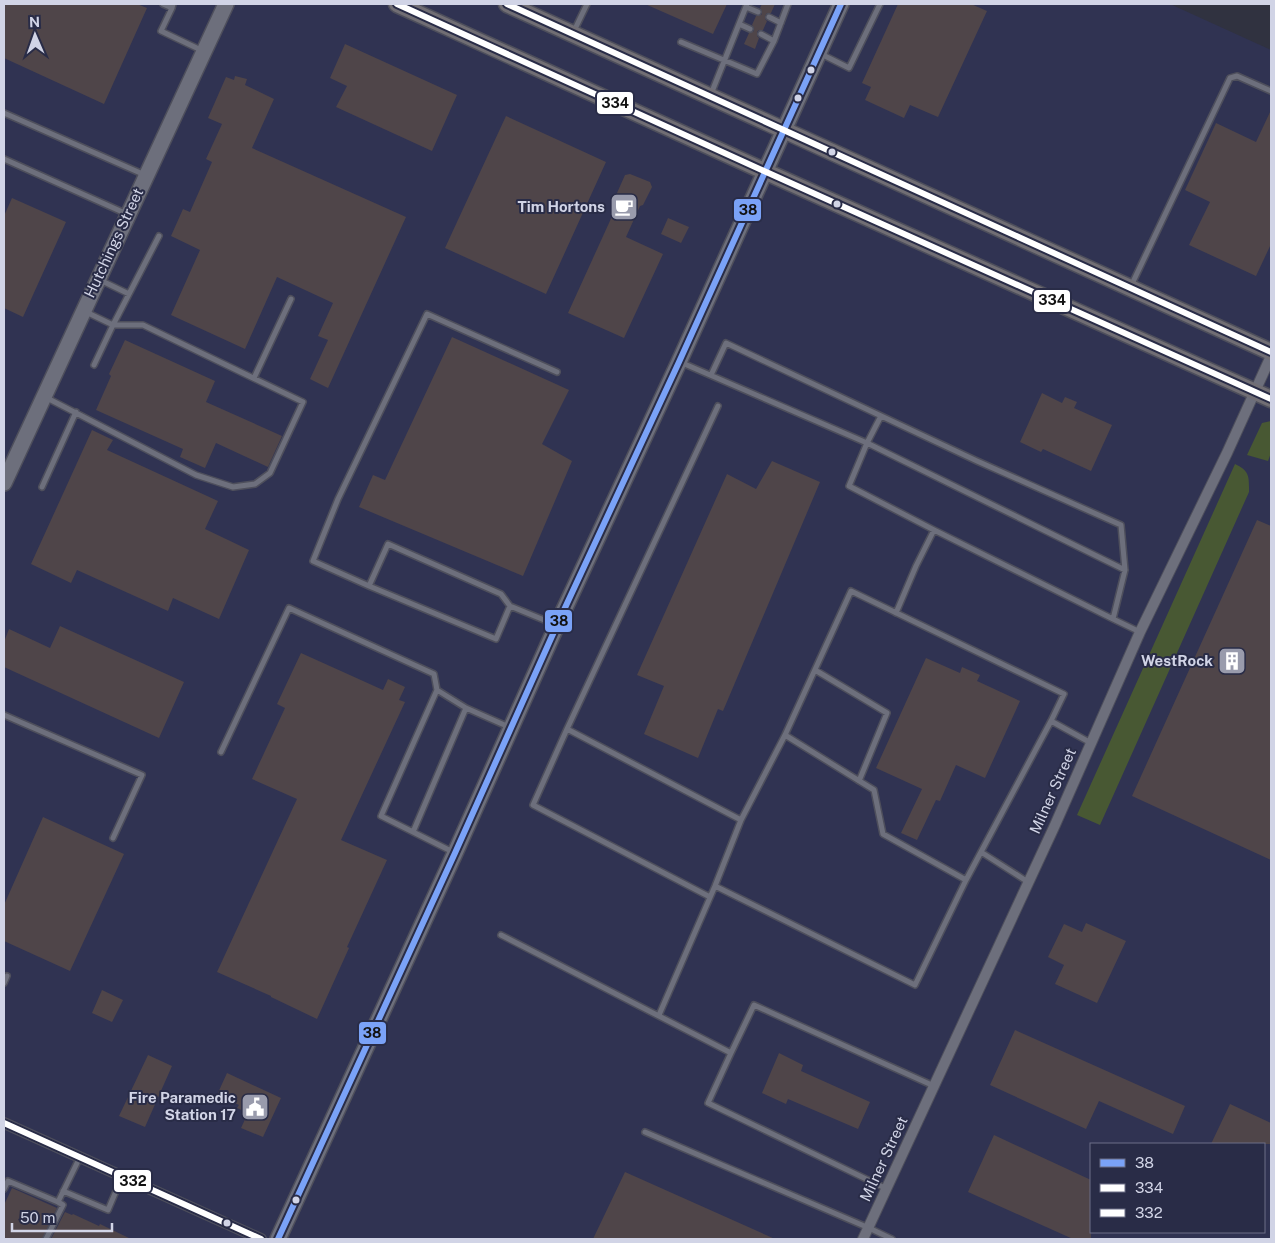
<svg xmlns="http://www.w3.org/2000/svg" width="1275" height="1243" font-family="'Public Sans',sans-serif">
  <rect width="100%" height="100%" fill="#303240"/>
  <path fill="#303352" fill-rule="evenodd" d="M4,4H1170L1271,50V1239H4ZM1091,1144H1264V1232H1091Z"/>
  <path fill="#485833" d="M1271,421V453L1268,461L1247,455L1262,423Z
    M1235,464C1250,471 1249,477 1249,492L1100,825L1077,815Z"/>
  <path fill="#4f4549" d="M4,4H137L147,8L104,104L4,58Z
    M645,4H727L713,34Z
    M762,4H775L771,13H767L765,16V19L767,21L763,30H759L757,32V36L759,38L755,49L744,44L749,33L754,31V28L752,25L756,16H759L762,14V11L760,8Z
    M898,4H971L987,11L938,117L910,105L904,118L865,100L871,87L862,83Z
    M345,44L457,95L432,151L336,107L347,86L330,78Z
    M235,76L247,79L245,85L274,99L252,148L406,217L328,388L310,379L328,340L318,336L333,303L277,277L245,349L171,315L200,250L171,236L183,209L190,212L212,162L206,159L222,124L208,118L226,77L234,80Z
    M1271,110V244L1256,276L1189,245L1210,202L1185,190L1216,123L1256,142Z
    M506,116L606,162L546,294L445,248Z
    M630,174L650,182L652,187L643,205L640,206L626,237L663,254L624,338L568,313L614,212L612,211L618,197L617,193L625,175Z
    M12,198L66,222L23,317L4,308V216Z
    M668,218L689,227L681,243L661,234Z
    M452,337L569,390L542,444L572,461L523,576L359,507L373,475L385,480Z
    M125,340L215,381L206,402L282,436L268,467L216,443L205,468L180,457L183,449L96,410L111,376L109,374Z
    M1042,393L1062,403L1065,397L1077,402L1074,408L1112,425L1091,471L1043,449L1041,452L1020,442Z
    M92,430L113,440L107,450L218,501L205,529L249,550L219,619L173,598L168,611L77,570L71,583L31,564Z
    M772,461L820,482L723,711L718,709L698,758L644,734L664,686L637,675L727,474L756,489Z
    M1257,520L1271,526V860L1132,796Z
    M60,626L184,682L159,738L4,667V642L9,629L50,648Z
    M301,653L383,690L388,679L405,687L399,700L405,702L341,840L387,860L347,947L349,948L317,1019L271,997V996L217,972L297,799L252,779L285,708L277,704Z
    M926,658L960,673L962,667L980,675L977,681L1020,701L985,778L956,765L940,801L936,800L917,840L901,833L922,789L876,768Z
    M43,817L124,854L70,971L4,941V905Z
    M1086,923L1126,941L1097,1003L1055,984L1064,965L1048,957L1064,924L1082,932Z
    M102,990L123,1000L112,1022L92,1013Z
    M1015,1030L1185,1106L1173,1134L1099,1101L1086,1129L990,1085Z
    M779,1053L803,1065L801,1071L870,1102L858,1129L788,1099L786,1104L762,1093Z
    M148,1055L172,1066L145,1127L119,1116Z
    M227,1073L281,1098L263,1137L241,1128L248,1113L237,1108L239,1105L217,1095Z
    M1230,1104L1271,1123V1144H1211Z
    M994,1135L1091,1180V1239H1073L968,1192Z
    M625,1172L775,1239H593Z
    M12,1188L57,1208L42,1239H4V1205Z
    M65,1212L72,1215L73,1214L99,1226L100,1224L131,1239H51Z"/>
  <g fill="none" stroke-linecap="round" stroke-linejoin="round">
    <defs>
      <path id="lane" d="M163,4L172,8L173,4
        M746,7L758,12
        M172,8L161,31L203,51
        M769,17L781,23
        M739,24L750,29
        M574,31L587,4
        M761,34L774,41
        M681,42L757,74L774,41L788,4
        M821,54L849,68L880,4
        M711,94L747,4
        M4,113L145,175
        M4,159L127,214
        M100,280L129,294
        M1131,286L1230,78L1237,76L1271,91
        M680,362L867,443L849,486L934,530L1113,619L1125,570L1121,525L977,461L726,343L711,375
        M94,365L113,325L159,236
        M254,378L291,299
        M47,398L196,475L233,487L255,484L270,473L303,402L143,325H113L86,312
        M718,406L567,729L741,820
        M881,416L867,443L1125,570
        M42,487L76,412
        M369,586L313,561L338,499L427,314L557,372
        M510,606L496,639L369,586L388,544L501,594L510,606L554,624
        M896,613L916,566L934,530
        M1113,619L1140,632
        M815,670L887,713L859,781
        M437,690L381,816L453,852
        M4,715L142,775L113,838
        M1051,721L1091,743
        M567,729L533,805L710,897
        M785,735L874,790L883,834L966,880
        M221,752L289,608L434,674L437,690L466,708L509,727
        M413,832L466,708
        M981,852L1028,882
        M501,935L731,1053
        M4,983L7,976
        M659,1015L715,886L741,820L785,735L851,591L1064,694L1051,721L966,880L915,985L715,886
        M645,1132L869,1228L892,1239
        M4,1189L8,1181L58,1202L80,1157
        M887,1189L708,1103L731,1053L754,1005L934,1086
        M63,1191L108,1210L122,1177
        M46,1239L63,1205L58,1202"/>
      <path id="street" d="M4,1123L261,1239
        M863,1239L1055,825L1140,632L1227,453L1271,356"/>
      <path id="secondary" d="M4,483L226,4
        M278,1239L455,853L557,625L679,362L841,4"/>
      <path id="primary" d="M397,4L764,171L1271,399
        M507,4L1271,352"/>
    </defs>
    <use href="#lane" stroke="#4e4f5c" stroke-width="8"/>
    <use href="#street" stroke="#4e4f5c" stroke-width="12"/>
    <use href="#secondary" stroke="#4e4f5c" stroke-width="18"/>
    <use href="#primary" stroke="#4e4f5c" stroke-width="19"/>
    <use href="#lane" stroke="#6d6f7c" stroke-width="5"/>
    <use href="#street" stroke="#6d6f7c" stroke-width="10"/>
    <use href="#secondary" stroke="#6d6f7c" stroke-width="15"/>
    <use href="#primary" stroke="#716e74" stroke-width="16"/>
    <defs>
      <path id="bus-1" d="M278,1239L455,853L557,625L679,362L841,4"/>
      <path id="bus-2" d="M397,4L764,171L1271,399
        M507,4L1271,352"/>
      <path id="bus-3" d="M4,1123L261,1239"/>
    </defs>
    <use href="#bus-1" stroke="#292c47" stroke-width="10"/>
    <use href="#bus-2" stroke="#292c47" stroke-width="10"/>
    <use href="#bus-3" stroke="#292c47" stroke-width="10"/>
    <use href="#bus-1" stroke="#7aa2f7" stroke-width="6"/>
    <use href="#bus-2" stroke="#fff" stroke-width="6"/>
    <use href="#bus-3" stroke="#fff" stroke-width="6"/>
  </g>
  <defs>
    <symbol id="cafe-square" viewBox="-11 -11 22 22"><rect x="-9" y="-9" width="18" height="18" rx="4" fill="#999bac" stroke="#292c47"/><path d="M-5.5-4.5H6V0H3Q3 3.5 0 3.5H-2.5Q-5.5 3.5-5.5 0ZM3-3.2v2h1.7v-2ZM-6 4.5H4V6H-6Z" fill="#fff"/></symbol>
    <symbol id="building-square" viewBox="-11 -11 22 22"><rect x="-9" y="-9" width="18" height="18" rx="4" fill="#999bac" stroke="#292c47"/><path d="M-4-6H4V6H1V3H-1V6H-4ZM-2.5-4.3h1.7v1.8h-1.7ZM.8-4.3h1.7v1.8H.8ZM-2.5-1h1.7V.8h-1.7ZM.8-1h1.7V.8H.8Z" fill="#fff"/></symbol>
    <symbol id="civic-square" viewBox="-11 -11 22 22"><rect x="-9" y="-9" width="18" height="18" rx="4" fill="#999bac" stroke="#292c47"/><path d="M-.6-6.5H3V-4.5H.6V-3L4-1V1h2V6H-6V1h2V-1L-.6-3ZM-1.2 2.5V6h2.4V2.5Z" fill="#fff"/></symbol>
  </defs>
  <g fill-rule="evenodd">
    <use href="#cafe-square" x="608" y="191" width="32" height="32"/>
    <use href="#building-square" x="1216" y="645" width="32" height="32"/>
    <use href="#civic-square" x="239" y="1091" width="32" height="32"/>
  </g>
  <g fill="#d1d4e6" stroke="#292c47" stroke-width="2">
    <circle cx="811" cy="70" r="4.5"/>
    <circle cx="798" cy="98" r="4.5"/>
    <circle cx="832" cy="152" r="4.5"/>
    <circle cx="837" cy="204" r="4.5"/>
    <circle cx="296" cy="1200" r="4.5"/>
    <circle cx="227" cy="1223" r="4.5"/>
  </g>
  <g text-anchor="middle" stroke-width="4" stroke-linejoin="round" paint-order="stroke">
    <g font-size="15" font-weight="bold" fill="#d1d4e6" stroke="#292c47" text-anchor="end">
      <text x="605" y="212">Tim Hortons</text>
      <text x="1213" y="666">WestRock</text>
      <text x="236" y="1103">Fire Paramedic<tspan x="236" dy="17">Station 17</tspan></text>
    </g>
    <g font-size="15" fill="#d1d4e6" stroke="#292c47">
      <text transform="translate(114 243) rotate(-65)" y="5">Hutchings Street</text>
      <text transform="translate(1053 791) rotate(-66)" y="5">Milner Street</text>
      <text transform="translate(884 1159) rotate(-65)" y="5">Milner Street</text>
    </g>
  </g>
  <g stroke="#292c47" stroke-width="2">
    <rect x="596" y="91" width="38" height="24" rx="5" fill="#fff"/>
    <rect x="733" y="198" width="29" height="24" rx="5" fill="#7aa2f7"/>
    <rect x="1033" y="289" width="38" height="24" rx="5" fill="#fff"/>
    <rect x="544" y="609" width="29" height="24" rx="5" fill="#7aa2f7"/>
    <rect x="358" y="1021" width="29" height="24" rx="5" fill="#7aa2f7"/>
    <rect x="113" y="1169" width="39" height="24" rx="5" fill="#fff"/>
  </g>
  <g font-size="14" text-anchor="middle" font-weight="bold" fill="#111">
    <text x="615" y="108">334</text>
    <text x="748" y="215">38</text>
    <text x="1052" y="305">334</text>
    <text x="559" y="626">38</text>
    <text x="372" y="1038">38</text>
    <text x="133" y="1186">332</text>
  </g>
  <rect width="1275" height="1243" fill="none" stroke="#d1d4e6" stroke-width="10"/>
  <rect x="1090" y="1143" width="175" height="90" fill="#292c47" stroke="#6c6f87"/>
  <rect x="1100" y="1159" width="25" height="8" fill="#7aa2f7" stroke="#6c6f87"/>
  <text x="1135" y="1168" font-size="15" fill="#d1d4e6">38</text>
  <rect x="1100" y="1184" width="25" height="8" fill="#ffffff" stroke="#6c6f87"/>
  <text x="1135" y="1193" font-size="15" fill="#d1d4e6">334</text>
  <rect x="1100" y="1209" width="25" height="8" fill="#ffffff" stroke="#6c6f87"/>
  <text x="1135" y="1218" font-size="15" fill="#d1d4e6">332</text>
  <g transform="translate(35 35) rotate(358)" stroke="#292c47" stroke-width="4" paint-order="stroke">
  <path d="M0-4L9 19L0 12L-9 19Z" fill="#d1d4e6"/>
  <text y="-8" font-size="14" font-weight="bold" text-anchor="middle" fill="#d1d4e6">N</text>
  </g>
  <path d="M12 1223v8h100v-8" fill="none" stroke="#d1d4e6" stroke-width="2.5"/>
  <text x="20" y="1223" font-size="15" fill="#d1d4e6" stroke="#292c47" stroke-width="4" paint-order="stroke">50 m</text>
</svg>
